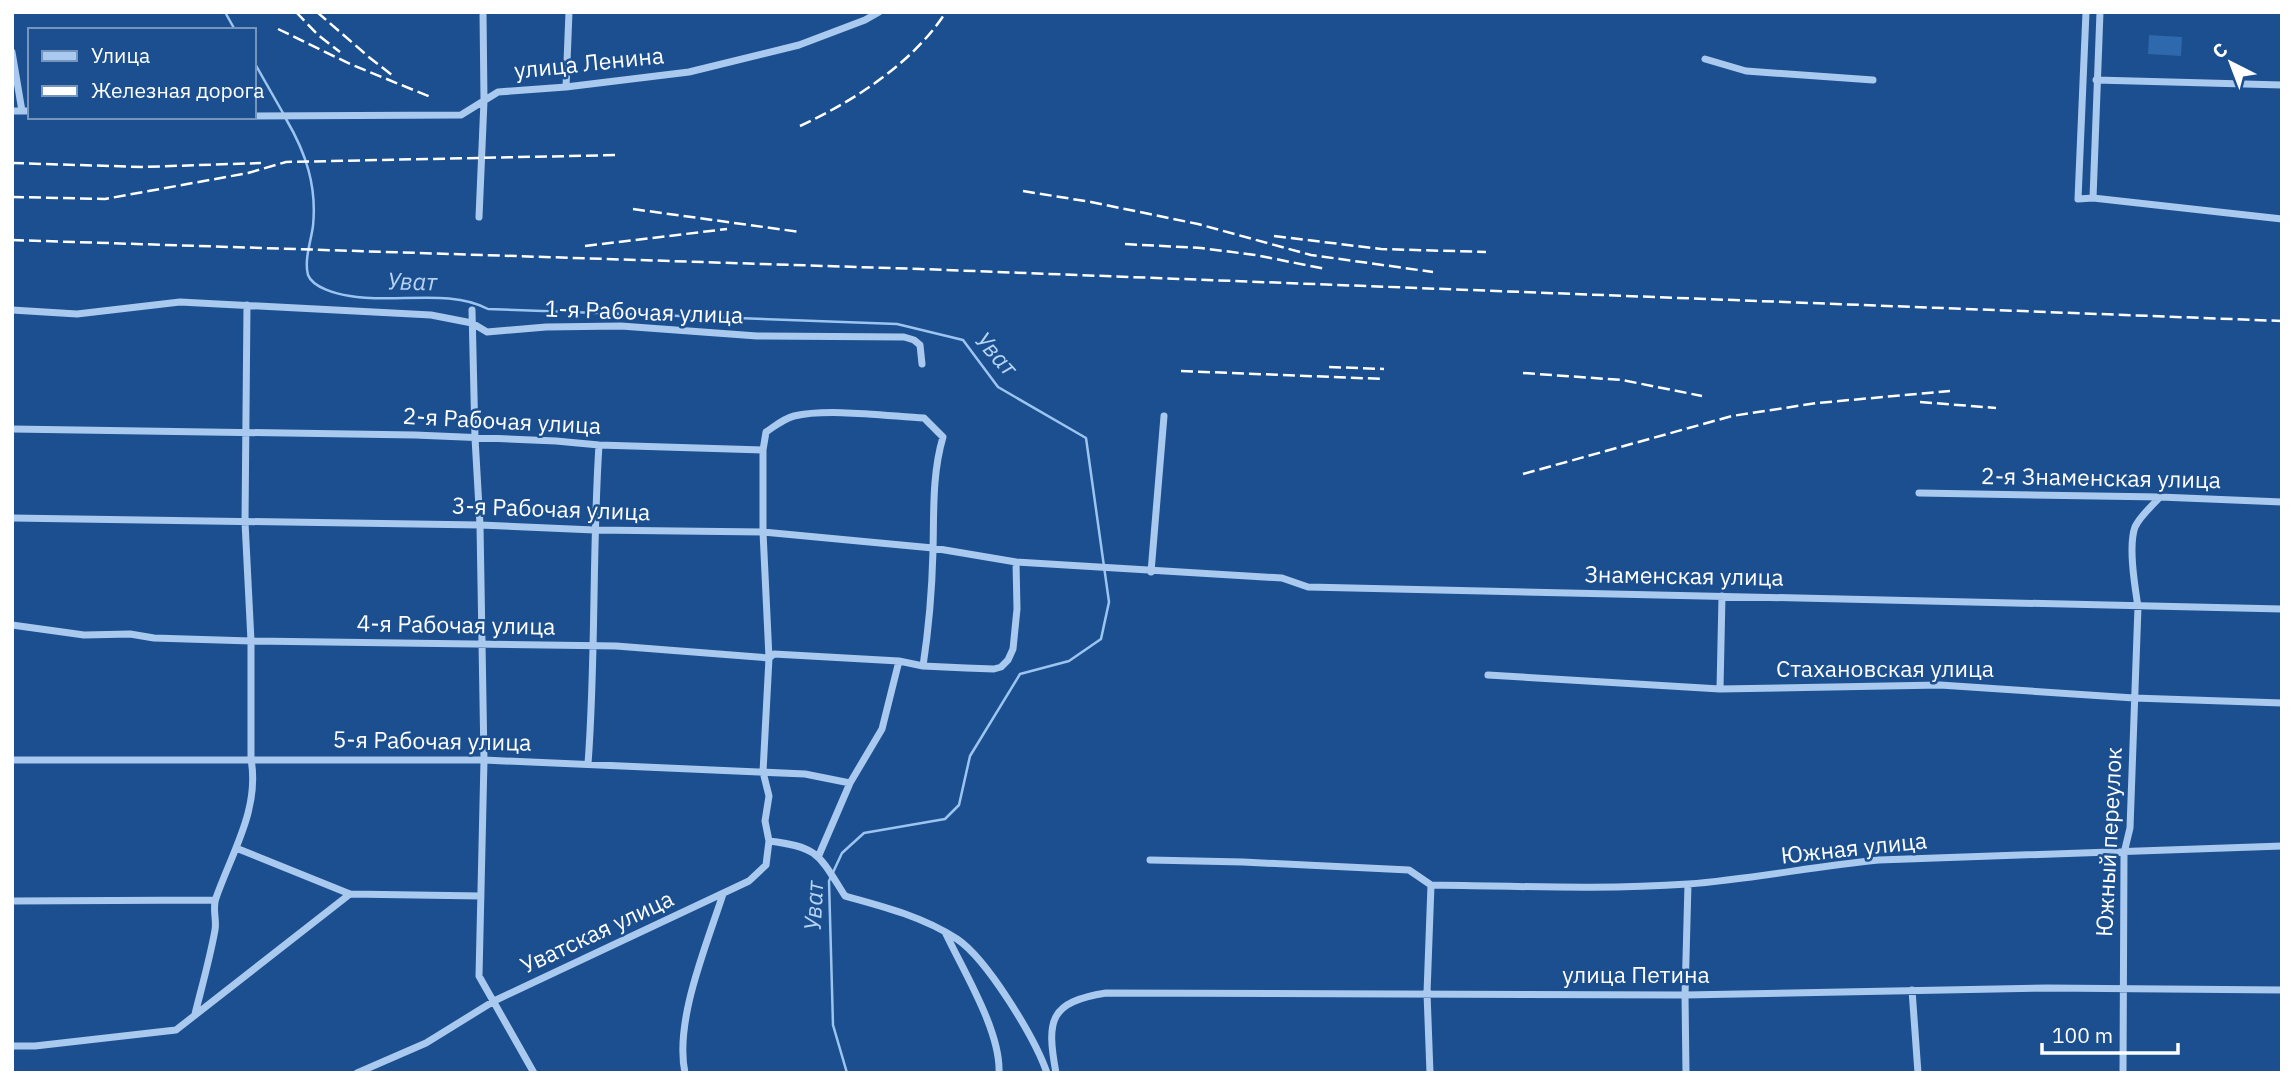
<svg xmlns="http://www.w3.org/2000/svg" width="2294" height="1085" font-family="'IBM Plex Sans',sans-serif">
  <rect width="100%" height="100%" fill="#1b4f8f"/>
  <path fill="#2e69ad" d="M2149,35L2182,37L2181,56L2148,54Z"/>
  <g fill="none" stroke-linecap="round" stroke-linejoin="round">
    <path stroke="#9cc4f0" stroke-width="2.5" d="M225,12L235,30
      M254,62L283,113
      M286,119C306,153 317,186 313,226C311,241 304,260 308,275C313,288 337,294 350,296C392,304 450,288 488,309L897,324L963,340L998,387L1086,438L1109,602L1101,639L1069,661L1020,674L970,756L959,805L945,819L864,833L842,853L829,881L833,1025L847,1073"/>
    <path stroke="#a9c9ee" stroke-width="7" d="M2086,12L2078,199L2093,198L2282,219
      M12,52L22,111
      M1705,59L1746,71L1873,80
      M2096,80L2282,85
      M566,87L569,12
      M12,111H30
      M254,116L461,115L498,92L566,87L689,72L799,45L865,20L879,12
      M2093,198L2100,12
      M479,217L484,101L483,12
      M12,310L77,314L180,302L431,315L472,323L487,332L546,327L621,326L757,336L904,337L914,340L920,345L922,364
      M472,310L475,438L480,525L484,760L479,976L534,1073
      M12,429L415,435L556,441L599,445L763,450L766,432C775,426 783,419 794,416C827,408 888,416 924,418L943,437C932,474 934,513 933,551C932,590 929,627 923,666
      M1919,493L2160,497L2282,502
      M12,518L480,525L594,530L763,532L933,548L1016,562L1282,578L1308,587L2282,609
      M1151,572L1164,416
      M12,625L84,635L130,634L154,638L251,641L616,646L769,658L774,654L899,661L923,666L966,668L994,669L1001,667L1008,660L1013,649L1017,609L1016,562
      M1488,675L1720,689L1940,685L2134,698L2282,703
      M1720,689L1722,596
      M12,760H484L805,774L850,783
      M588,764C596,658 592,552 599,445
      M769,841C819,847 819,855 845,896C882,906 924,917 957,939C987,959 1035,1038 1047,1073
      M236,848L350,894L481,896
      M819,855L850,783L882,729L899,661
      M1150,860L1243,862L1409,870L1431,885
      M1431,885C1517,886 1603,890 1688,884C1753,879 1815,866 1879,860L2282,846
      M12,901L214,900
      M946,934C964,972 1001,1032 999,1073
      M1912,990L1918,1073
      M195,1014C202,986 210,958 215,930C217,920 212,908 216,898C232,852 260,809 251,759V641L245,522L247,305
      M12,1046H35L176,1030L350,894
      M357,1073L426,1043L494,1001L749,881L766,865L769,841L765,821L769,796L763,772L769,658L763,532V450
      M685,1073C674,1021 707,944 723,894
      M1056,1073C1046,1019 1050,1002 1106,993L1685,995L2047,988L2282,990
      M1430,1073L1427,993L1431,885
      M1686,1073L1685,995L1688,884
      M2123,1073L2124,853L2130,828L2138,607C2135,587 2128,546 2135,527C2140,516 2152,506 2160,497"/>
    <path stroke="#fff" stroke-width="2.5" stroke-dasharray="12 5" stroke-linecap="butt" d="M296,12L318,35L340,52
      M317,12L370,58L392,75
      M278,29L350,64L433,98
      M800,126C854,101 913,63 946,12
      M12,163L143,167L261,163
      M1023,191L1091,202L1198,224L1311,255L1433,272
      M12,197L105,199L248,173L286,162L618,155
      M633,209L800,232
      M1274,236L1381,249L1486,252
      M12,240L920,269L2282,321
      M1125,244L1201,248L1255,255L1326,269
      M585,246L727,229
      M1329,367L1384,369
      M1181,371L1384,379
      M1523,373L1622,380L1702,396
      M1920,402L1996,408
      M1523,474L1732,416L1817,403L1950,391"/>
  </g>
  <g text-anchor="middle" stroke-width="5" stroke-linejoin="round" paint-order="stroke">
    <g font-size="23" fill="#fff" stroke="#1b4f8f">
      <text transform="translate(589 63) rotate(-6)" y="8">улица Ленина</text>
      <text transform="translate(644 312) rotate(2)" y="8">1-я Рабочая улица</text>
      <text transform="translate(502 421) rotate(3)" y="8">2-я Рабочая улица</text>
      <text transform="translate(2101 478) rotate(1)" y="8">2-я Знаменская улица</text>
      <text transform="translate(551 509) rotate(2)" y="8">3-я Рабочая улица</text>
      <text transform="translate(1684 576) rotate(1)" y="8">Знаменская улица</text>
      <text transform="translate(456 625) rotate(1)" y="8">4-я Рабочая улица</text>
      <text x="1885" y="677">Стахановская улица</text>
      <text transform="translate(432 741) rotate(1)" y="8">5-я Рабочая улица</text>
      <text transform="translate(2109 842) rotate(-87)" y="8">Южный переулок</text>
      <text transform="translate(1854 848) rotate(-6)" y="8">Южная улица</text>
      <text transform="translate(597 932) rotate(-25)" y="8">Уватская улица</text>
      <text x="1636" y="983">улица Петина</text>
    </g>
    <g font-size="24" font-style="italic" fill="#b5d3f5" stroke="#1b4f8f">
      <text transform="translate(412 282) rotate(1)" y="8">Уват</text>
      <text transform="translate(996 354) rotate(48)" y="8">Уват</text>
      <text transform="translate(814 906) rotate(-87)" y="8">Уват</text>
    </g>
  </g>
  <rect width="2294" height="1085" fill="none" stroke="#ffffff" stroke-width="28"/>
  <rect x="28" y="28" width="228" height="91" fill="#1b4f8f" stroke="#7695bc" stroke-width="2"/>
  <rect x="42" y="51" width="35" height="10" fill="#a9c9ee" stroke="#7695bc" stroke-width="2"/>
  <text x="91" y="63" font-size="21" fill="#ffffff">Улица</text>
  <rect x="42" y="86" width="35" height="10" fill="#ffffff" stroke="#7695bc" stroke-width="2"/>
  <text x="91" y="98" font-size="21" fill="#ffffff">Железная дорога</text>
  <g transform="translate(2231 63) rotate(318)" stroke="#1b4f8f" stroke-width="5" paint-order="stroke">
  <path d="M0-5L12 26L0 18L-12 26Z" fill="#ffffff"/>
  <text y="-10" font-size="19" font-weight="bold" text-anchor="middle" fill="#ffffff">С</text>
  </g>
  <path d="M2042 1043v10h136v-10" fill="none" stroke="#ffffff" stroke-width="3.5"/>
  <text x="2052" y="1043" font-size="21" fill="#ffffff" stroke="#1b4f8f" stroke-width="5" paint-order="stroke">100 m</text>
</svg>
